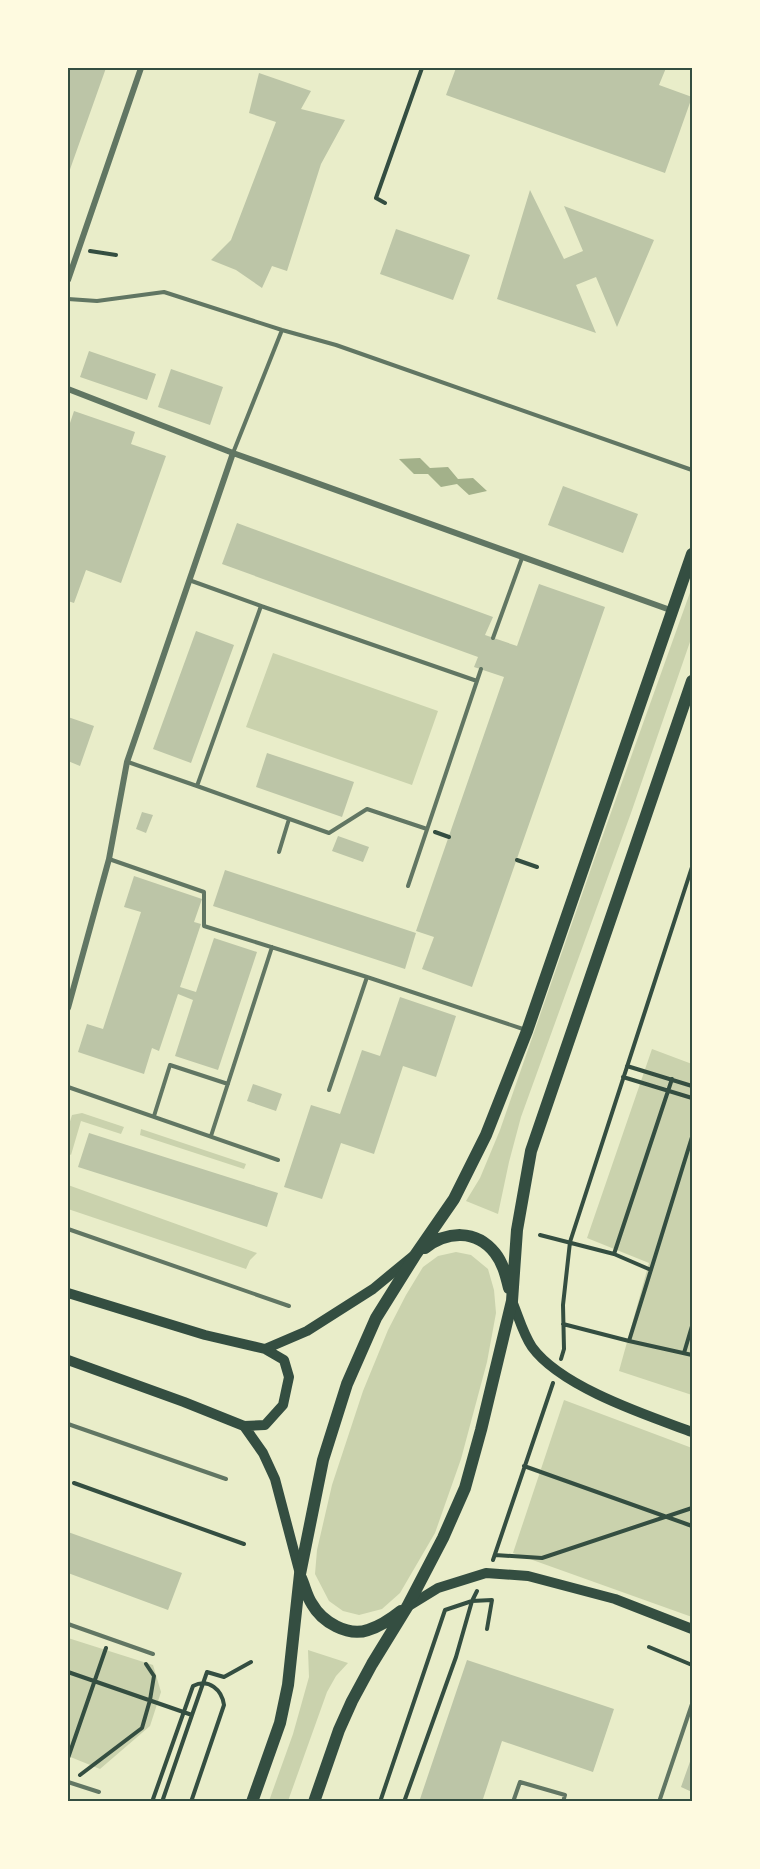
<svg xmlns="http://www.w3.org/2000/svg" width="760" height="1869" font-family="Montserrat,sans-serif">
  <rect width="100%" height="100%" fill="#e9edc9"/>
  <path fill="#cad2ad" d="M692,587V636L631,813L521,1117L509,1162L498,1214L466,1201L480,1178L500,1130L594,860Z
    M273,653L438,711L412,785L246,727Z
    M652,1049L692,1064V1395L619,1371L649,1263L587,1238Z
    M82,1113L124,1127L121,1134L81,1121L71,1155L68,1153V1128L72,1115Z
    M141,1129L246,1164L244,1169L140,1135Z
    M68,1185L257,1253L250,1260L246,1269L68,1209Z
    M456,1252L471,1255L488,1269L494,1290L496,1313L487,1362L461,1459L435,1533L400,1593L382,1609L359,1615L343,1611L329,1601L315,1574L317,1550L332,1485L363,1391L388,1330L406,1295L423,1267L438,1256Z
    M564,1400L692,1448V1617L513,1553Z
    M68,1638L153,1665L161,1692L150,1726L100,1769L68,1756Z
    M308,1650L348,1663L336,1676L327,1692L288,1801H269L293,1734L309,1677Z"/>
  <path fill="#a3b18a" d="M420,458L430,468L448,467L458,479L473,478L487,491L469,495L457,484L441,487L428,474H414L399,459Z"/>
  <path fill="#bcc5a7" d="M68,68H106L68,175Z
    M456,68H666L659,85L692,97L665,173L446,95Z
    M259,73L311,91L301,109L345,120L321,164L287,271L272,266L262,288L236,270L211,260L231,240L276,122L249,113Z
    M530,190L564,259L583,251L564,206L654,240L617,327L596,277L576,285L596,333L497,299Z
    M396,229L470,255L453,300L380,274Z
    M89,351L156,374L147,400L80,377Z
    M171,369L223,387L210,425L158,407Z
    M74,411L135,432L131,444L166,456L121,583L86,570L74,603L68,601V429Z
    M563,486L638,514L623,553L548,525Z
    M237,523L493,617L485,635L517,646L539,584L605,607L472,987L422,969L434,937L416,931L504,677L474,667L478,657L222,564Z
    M196,631L234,645L191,763L153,749Z
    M68,717L94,726L80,766L68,761Z
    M267,753L354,782L342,817L256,787Z
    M142,812L153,815L146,833L136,829Z
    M338,836L369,847L363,862L332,851Z
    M225,870L416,933L405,969L213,906Z
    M134,876L202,899L194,922L201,924L180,987L196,992L214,938L257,952L218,1070L175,1056L193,1000L178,994L159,1051L152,1048L144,1074L78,1052L87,1024L103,1029L141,912L124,907Z
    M400,997L456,1016L436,1077L403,1066L374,1154L341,1143L322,1199L284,1187L311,1105L340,1114L362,1050L380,1056Z
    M253,1084L282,1094L276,1111L247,1101Z
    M89,1133L278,1193L267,1227L78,1167Z
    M68,1532L182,1573L168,1610L68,1573Z
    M467,1660L614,1709L593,1772L502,1741L482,1802H419Z
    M692,1756V1792L681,1787Z"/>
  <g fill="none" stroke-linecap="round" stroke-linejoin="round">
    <path stroke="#344e41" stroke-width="4" d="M385,203L376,198L422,68
      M90,251L116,255
      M435,832L449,837
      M517,860L537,867
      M627,1066L692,1086
      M623,1077L692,1098
      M540,1235L614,1254L651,1270
      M614,1254L672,1079
      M563,1324L629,1341L692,1355
      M629,1341L692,1137
      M684,1353L692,1326
      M561,1359L564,1349L563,1305L570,1242L692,867
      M524,1466L692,1526
      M74,1483L244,1544
      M495,1555L542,1558L692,1508
      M493,1560L553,1383
      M649,1647L692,1665
      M68,1672L192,1715L207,1672L224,1677L251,1662
      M68,1758L106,1648
      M80,1775L142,1728L150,1700L154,1676L146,1664
      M152,1802L193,1686C209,1678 222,1690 224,1705L191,1802
      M162,1802L192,1715
      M380,1802L445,1610L472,1601L477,1591
      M404,1802L456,1657L472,1601L492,1600L487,1629"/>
    <path stroke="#617663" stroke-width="4" d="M68,299L97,301L164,292L282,330L336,345L692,470
      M233,453L282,330
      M261,606L477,681
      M493,638L522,558
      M128,762L197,786L261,606L189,580
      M197,786L329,833L367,809L427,829
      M279,852L289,819
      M109,859L204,892V926L367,977L526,1030
      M408,886L481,669
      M68,1087L278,1160
      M329,1090L367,977
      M154,1116L170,1065L228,1084
      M211,1136L272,947
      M68,1229L289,1306
      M68,1424L226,1479
      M68,1624L153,1654
      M68,1782L99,1792
      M513,1802L520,1782L565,1795L563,1802
      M659,1802L692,1704"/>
    <path stroke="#617663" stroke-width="6" d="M68,280L141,68
      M68,389L233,453L673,611
      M68,1008L109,859L127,762L233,453"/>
    <path stroke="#344e41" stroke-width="10" d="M68,1293L205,1335L265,1349L307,1331L373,1289L413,1256
      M512,1301C518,1315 523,1334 532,1347C561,1387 646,1415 692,1432
      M68,1360L184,1402L244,1426L263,1453L275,1479L300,1574
      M244,1426L265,1425L283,1405L289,1377L284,1360L265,1349
      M407,1607L438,1588L486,1573L528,1576L615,1599L692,1629"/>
    <path stroke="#344e41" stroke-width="12" d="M425,1248C447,1231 476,1229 495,1253C503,1263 506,1276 509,1288
      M301,1578C305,1587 307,1597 312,1604C322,1622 348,1637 368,1630C381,1626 391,1619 401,1611
      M252,1802L280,1723L288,1685L300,1574L323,1460L347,1384L376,1318L416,1254L454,1199L486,1135L527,1031L692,554
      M314,1802L339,1730L352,1701L372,1664L407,1607L443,1538L465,1488L481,1430L512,1301L517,1230L531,1151L692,681"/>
  </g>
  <rect width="760" height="1869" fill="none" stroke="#fefae0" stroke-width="138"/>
  <rect x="69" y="69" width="622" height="1731" fill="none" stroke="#344e41" stroke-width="2"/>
</svg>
